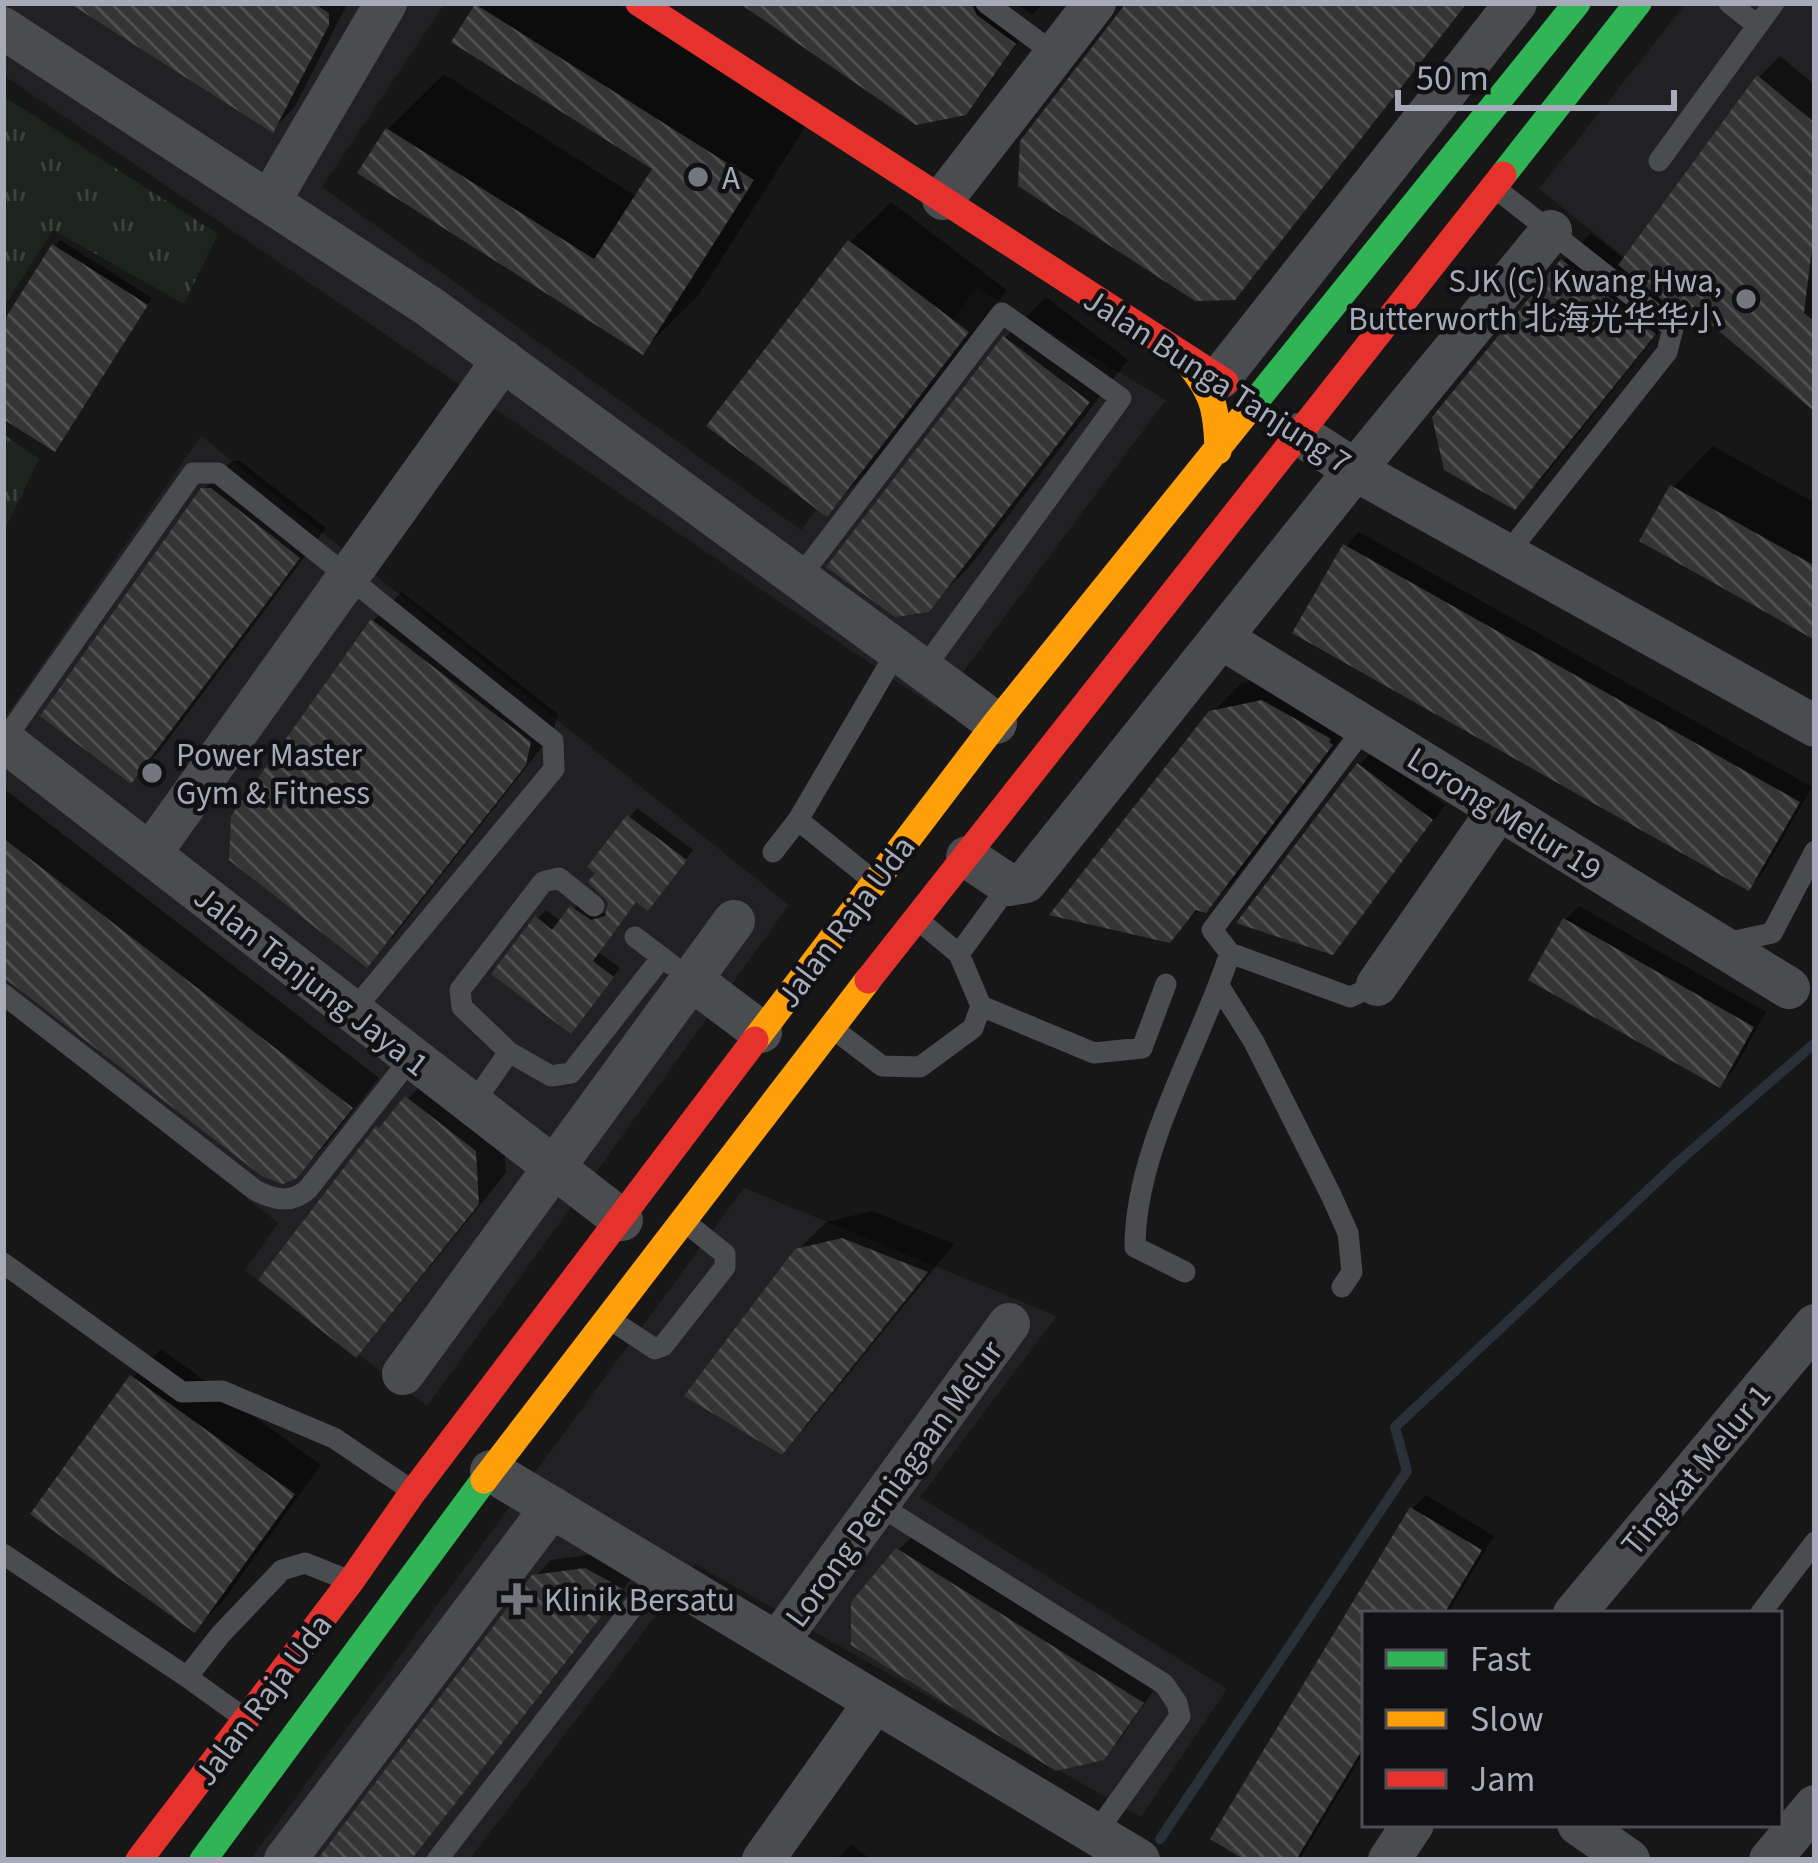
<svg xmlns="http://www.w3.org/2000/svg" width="1818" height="1863" font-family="'Source Sans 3','Noto Sans SC',sans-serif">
  <defs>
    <pattern id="park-tufts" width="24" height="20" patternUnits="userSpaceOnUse" patternTransform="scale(3)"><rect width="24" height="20" fill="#1d241e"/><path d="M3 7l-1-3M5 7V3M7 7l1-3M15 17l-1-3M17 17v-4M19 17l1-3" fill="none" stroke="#3b413d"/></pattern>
    <pattern id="building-back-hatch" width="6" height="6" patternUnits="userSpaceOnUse" patternTransform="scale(3)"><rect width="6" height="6" fill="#353536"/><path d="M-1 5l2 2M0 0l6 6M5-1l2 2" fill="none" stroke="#4f5051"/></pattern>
  </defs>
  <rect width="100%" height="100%" fill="#171717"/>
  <path fill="#212123" d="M3,3H445L322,187L801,530L976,288L1166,400L936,708L3,75Z
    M1686,3H1815V409L1539,189Z
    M201,436L789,905L427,1406L245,1270L278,1223L3,1005V720Z
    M744,1188L1057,1316L920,1497L1227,1689L1141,1817L695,1564L469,1860H250Z"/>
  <path fill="url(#park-tufts)" d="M3,96L218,234L184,304L53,230L3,308Z
    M3,434L39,459L3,533Z"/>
  <path fill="#0007" d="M75,3H348L294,108L273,129Z
    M480,3H616L807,124L698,296L642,351L361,172L388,129L444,74L637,197L656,168L477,5Z
    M745,3H993L1027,29L979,98L964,112Z
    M1016,3H1044L1032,15Z
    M1780,56L1815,85V408L1685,299L1543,478L1514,506L1563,261L1591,233L1625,260L1759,77Z
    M891,202L1007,290L867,472L827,513L850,242Z
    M60,240L152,298L61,442L3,416V327Z
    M1046,297L1128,360L969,567L927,609L1005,338Z
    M1713,446L1815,503V636L1673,487Z
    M232,461H240L326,528L159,752L131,780L203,490Z
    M1359,532L1812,787L1762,874L1748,888L1346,546Z
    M402,592L558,714L553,733L395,935L367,964L234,817L373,621Z
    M1292,673L1358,716L1234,881L1205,910L1200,908L1169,939L1212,713L1241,683Z
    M1373,751L1445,805L1346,937L1359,765Z
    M3,788L379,1078L325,1146L296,1176L3,973Z
    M637,808L693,850L656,899H637L598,952L620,968L579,1022L538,918L546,910L562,922L581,900L600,914L609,911L612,901L599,873L591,867Z
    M1579,906L1766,1012L1733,1071L1719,1084L1565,920Z
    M436,1069L503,1123L506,1173L383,1325L355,1354L399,1108Z
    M872,1211L954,1244L809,1423L781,1452L797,1251L826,1222Z
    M161,1349L321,1465L223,1601L195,1629L133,1377Z
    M1426,1495L1494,1536L1447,1614H1365V1750L1299,1860H1250L1412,1509Z
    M912,1537L1155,1688L1118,1742L1103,1757L898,1550Z
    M602,1553L636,1573L411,1860H321L535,1577L551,1560Z
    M851,1845L872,1860H837Z"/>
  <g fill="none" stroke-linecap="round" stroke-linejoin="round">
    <path stroke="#29303a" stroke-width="10" d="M1160,1839L1407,1471L1395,1427L1678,1162L1815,1043"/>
  </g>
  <path fill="url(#building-back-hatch)" d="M69,3H313L329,13V25L273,133Z
    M739,3H971L977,15L1016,44L966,115L916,125Z
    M1126,3H1467L1235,300L1195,301L1018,186L1020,141Z
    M475,4L754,180L643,355L357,173L386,128L594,259L652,169L451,42Z
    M1757,75L1815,123V225L1804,313L1815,322V412L1685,302L1677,312L1618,265Z
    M848,240L969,332L827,517L706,426Z
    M52,244L148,305L55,452L3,419V322Z
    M1561,259L1656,334L1515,510L1444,470L1432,417Z
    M1003,336L1090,402L929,612L895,617L826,567Z
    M1670,485L1815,566V640L1639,541Z
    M201,488H211L300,558L131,784L40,716Z
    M1343,544L1800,802L1749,891L1292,633Z
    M371,619L531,742L526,765L367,968L229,860L231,816Z
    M1262,700L1331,739L1329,742L1333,745L1206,913L1196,910L1170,943L1049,915L1209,711Z
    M1357,763L1433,820L1333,955L1236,923Z
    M627,815L687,860L648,911L636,902L593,961L614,977L571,1034L491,974L535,916L552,930L570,906L591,920L605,916L608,902L588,882L595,873L587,867Z
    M3,838L353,1108L297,1178L283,1184L263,1177L3,977Z
    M1563,918L1754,1027L1720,1088L1528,980Z
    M405,1096L476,1151L479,1204L356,1358L258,1280L376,1126L379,1128Z
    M842,1238L928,1272L782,1455L684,1396L795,1249Z
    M130,1375L295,1494L195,1633L30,1514Z
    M1410,1507L1482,1550L1444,1614H1365V1745L1296,1860H1245L1210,1839Z
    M896,1548L1144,1703L1104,1760L1056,1771L851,1645V1602Z
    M585,1568L623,1589L411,1860H317L532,1575Z"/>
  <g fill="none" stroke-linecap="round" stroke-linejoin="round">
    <path stroke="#4b4c50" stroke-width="21" d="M986,3L1055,54
      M1729,3L1757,25
      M1659,161L1774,3
      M1499,191L1673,328L1667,352L1507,554
      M799,578L1002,313L1121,398L923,670
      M1365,727L1212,930L1230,953L1350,997L1377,985
      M3,742L193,473H218L553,741L554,769L353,1011
      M798,820L870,878
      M773,852L798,820L897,651
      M918,920L959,954L981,1006L1094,1053L1142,1048L1166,984
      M635,937L672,965
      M1722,944L1772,933L1815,851
      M959,954L1009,885
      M1219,986L1254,1042L1331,1195L1348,1233L1352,1272L1342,1287
      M3,994L255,1190C274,1200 292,1204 308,1189L412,1057
      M836,1031L882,1066L920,1067L973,1028L981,1006
      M509,1052L551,1076L571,1073L662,957
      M473,1104L509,1052L462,1007L460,990L543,882L559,878L594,906
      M3,1263L182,1392L222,1391L334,1438L408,1488
      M1185,1272L1135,1247C1135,1148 1200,1046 1230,953
      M611,1320L655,1349L663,1346L725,1267V1254L685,1222
      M877,1504L1164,1684L1177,1703L1180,1716L1095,1834
      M3,1554L187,1677L221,1634L282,1570L305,1563L345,1579
      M1760,1614L1815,1542
      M187,1677L240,1715
      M437,1860L660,1572"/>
    <path stroke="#4b4c50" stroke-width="42" d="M3,28L430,307L996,723
      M943,199L1095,3
      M269,202L386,3
      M1220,378L1516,3
      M1299,434L1355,470L1815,726
      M1221,638L1789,988
      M3,740L622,1220
      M150,854L503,360
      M967,857L1009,885L1026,882L1355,470L1551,231
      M692,980L761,1032
      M1377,985L1499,809
      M403,1374L734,921
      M491,1471L1139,1860
      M1574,1614L1815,1325
      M777,1643L1009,1324
      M1578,1824L1629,1860
      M285,1860L552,1507
      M763,1860L875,1702
      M1389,1860L1413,1824
      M1770,1860L1815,1806"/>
    <path stroke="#30b455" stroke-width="27" d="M1503,175L1638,3
      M1250,408L1577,3
      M203,1860L484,1480"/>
    <path stroke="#ff9f0a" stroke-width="27" d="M1185,359C1213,392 1217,408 1218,451
      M755,1040L996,723L1250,408
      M484,1480L868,980"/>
    <path stroke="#e5322d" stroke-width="27" d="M639,3L1225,382
      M868,980L1503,175
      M139,1860L351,1581L413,1492L755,1040"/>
  </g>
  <g fill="#757780" stroke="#111113" stroke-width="4.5">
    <circle cx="698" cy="177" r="12"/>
    <circle cx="1746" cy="299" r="12"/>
    <circle cx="152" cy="773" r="12"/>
    <path d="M511 1581h12v12h12v12h-12v12h-12v-12h-12v-12h12z"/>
  </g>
  <g text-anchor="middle" stroke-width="9" stroke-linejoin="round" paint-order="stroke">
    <g font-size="33" fill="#a7abb9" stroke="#111113" text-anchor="start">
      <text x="722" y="189">A</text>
      <text x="1722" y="292" text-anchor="end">SJK (C) Kwang Hwa,<tspan x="1722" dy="38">Butterworth 北海光华华小</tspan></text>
      <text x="176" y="766">Power Master<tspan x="176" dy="38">Gym &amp; Fitness</tspan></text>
      <text x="544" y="1611">Klinik Bersatu</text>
    </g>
    <g font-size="33" fill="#a7abb9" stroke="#111113">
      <text transform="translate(1218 380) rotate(33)" y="12">Jalan Bunga Tanjung 7</text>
      <text transform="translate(1505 813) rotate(32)" y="12">Lorong Melur 19</text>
      <text transform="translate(845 921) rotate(-53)" y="12">Jalan Raja Uda</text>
      <text transform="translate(312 980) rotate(38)" y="12">Jalan Tanjung Jaya 1</text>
      <text transform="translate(1695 1469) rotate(-50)" y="12">Tingkat Melur 1</text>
      <text transform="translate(893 1483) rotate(-54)" y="12">Lorong Perniagaan Melur</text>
      <text transform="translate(262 1699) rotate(-53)" y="12">Jalan Raja Uda</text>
    </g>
  </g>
  <rect width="1818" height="1863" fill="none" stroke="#a7abb9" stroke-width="12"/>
  <rect x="1362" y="1611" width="420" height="216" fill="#111113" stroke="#4d4f55" stroke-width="3"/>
  <rect x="1386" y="1650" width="60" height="18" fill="#30b455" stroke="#4d4f55" stroke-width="3"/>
  <text x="1470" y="1671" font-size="36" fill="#a7abb9">Fast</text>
  <rect x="1386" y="1710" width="60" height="18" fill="#ff9f0a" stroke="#4d4f55" stroke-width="3"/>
  <text x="1470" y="1731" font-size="36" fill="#a7abb9">Slow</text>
  <rect x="1386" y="1770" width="60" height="18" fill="#e5322d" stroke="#4d4f55" stroke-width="3"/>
  <text x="1470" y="1791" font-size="36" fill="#a7abb9">Jam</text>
  <path d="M1398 90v18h276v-18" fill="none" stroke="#a7abb9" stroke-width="6"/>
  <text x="1416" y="90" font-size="36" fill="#a7abb9" stroke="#111113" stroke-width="9" paint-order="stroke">50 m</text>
</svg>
